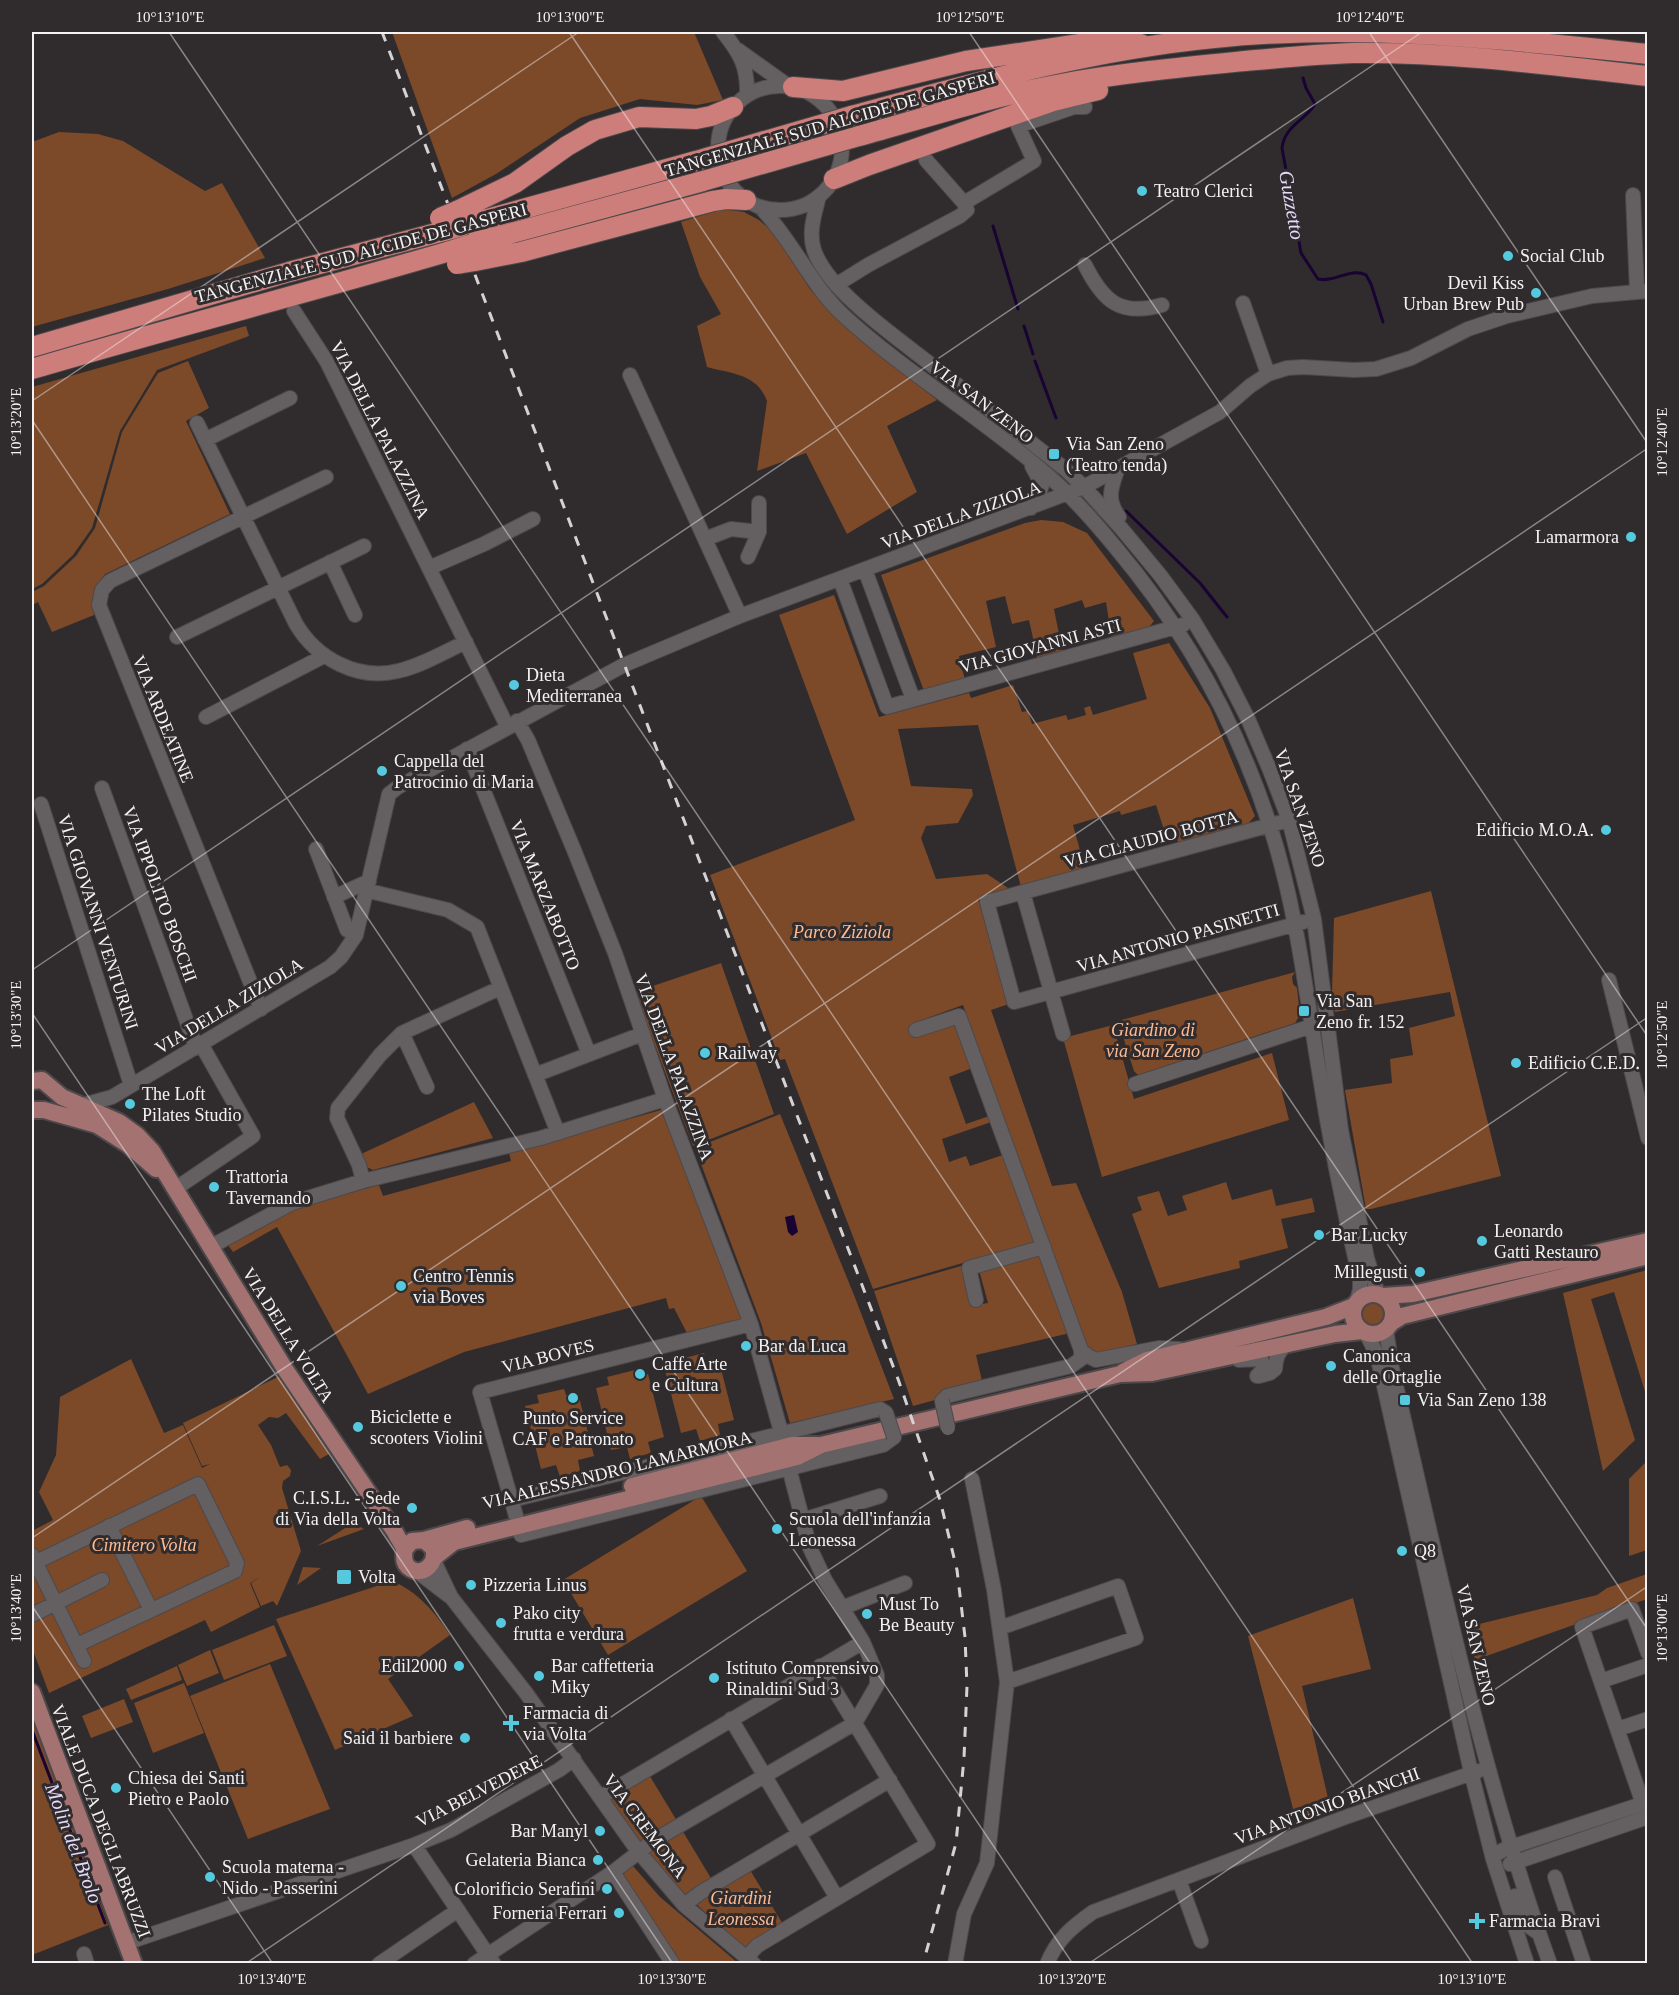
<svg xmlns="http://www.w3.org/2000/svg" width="1679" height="1995" font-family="Georgia,serif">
  <rect width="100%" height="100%" fill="#302c2d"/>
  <path fill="#7c4929" d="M392,32H694L723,100L697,105L640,99L580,118L496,174L452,198Z
    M59,132L98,134L123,141L205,191L222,183L265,258L168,289L32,327V142Z
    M722,209L744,212L759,220L773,232L810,289L836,318L867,345L937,400L887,426L917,492L847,534L806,453L757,471L767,401C757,374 733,374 707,367L697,326L721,314L700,277L681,222Z
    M246,326L249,336L157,370L120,431L92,528L73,555L42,584L32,589V387Z
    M188,361L209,408L186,421L230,514L105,574C95,588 92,598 94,615L52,632L38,602L32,605V592L44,586L76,556L95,528L122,432L158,373Z
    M1041,520L1063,522L1087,533L1154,621L1146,631L1112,640L1106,602L1085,608L1082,600L1054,609L1063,654L1038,661L1029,620L1012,624L1005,596L986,601L996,647L959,656L965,680L924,691L881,575L1025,523Z
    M834,595L879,717L969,693L971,698L1013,685L1022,712L1028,711L1032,724L1066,715L1068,720L1086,715L1084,708L1090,706L1093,715L1147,699L1133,653L1169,643L1210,708L1255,816L1245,827L1179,845L1173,827L1164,830L1156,805L1121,815L1120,811L1073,825L1080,850L1076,851L1082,870L1021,887L978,725L898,729L911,786L972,789L973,795L958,823L926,826L921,838L936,879L987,874L1011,890L978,899L1009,1004L991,1010L1052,1186L1076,1183L1122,1292L1137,1344L1094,1354L1085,1346L963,1005L911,1024L916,1035L953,1022L960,1027L975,1067L949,1077L966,1124L995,1114L997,1120L942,1139L949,1162L966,1156L970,1166L1003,1155L1035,1242L873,1289L785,1059L780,1060L710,875L855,820L779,615Z
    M1431,891L1501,1176L1371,1209H1366L1345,1090L1392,1083L1390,1059L1413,1055L1409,1028L1455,1016L1450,992L1335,1012L1332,994L1334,918Z
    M721,963L774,1114L693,1146L635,992Z
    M1295,972L1292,977L1293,984L1297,988L1300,1015L1295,1023L1138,1075L1134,1071L1118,1021Z
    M1113,1025L1134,1099L1272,1053L1289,1120L1102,1177L1063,1038Z
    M474,1102L493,1138L373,1170L367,1167L361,1154Z
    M661,1110L743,1319L688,1335L674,1308L669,1309L666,1298L464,1352L368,1394L277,1227L233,1252L228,1245L294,1208L379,1185L383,1196L511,1161L509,1153Z
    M780,1114L854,1295L894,1399L790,1423L761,1323L695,1148Z
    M1226,1182L1232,1200L1272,1189L1276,1206L1312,1198L1315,1212L1281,1219L1288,1248L1239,1261L1240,1268L1159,1288L1132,1214L1142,1210L1137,1197L1159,1191L1168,1216L1187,1210L1182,1196Z
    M1041,1253L1070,1333L976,1355L982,1381L939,1393L935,1400L913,1406L874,1291L961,1266L971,1306L988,1303L979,1270Z
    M1647,1270V1398L1614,1292L1591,1299L1635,1440L1603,1471L1563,1293Z
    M1359 1313a14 14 0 1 1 28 0a14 14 0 1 1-28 0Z
    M704,1353L706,1360L718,1357L734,1420L718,1424L720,1435L700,1441L696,1429L681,1433L665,1370L678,1367L677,1360Z
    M131,1359L164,1433L183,1425L202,1468L210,1464L202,1466L183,1423L280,1376L329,1454L320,1459L286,1413L278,1418L269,1417L258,1425L271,1445L280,1467L287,1465L291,1470L290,1476L283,1481L282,1488L301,1551L277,1606L273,1601L261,1606L251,1583L260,1577L250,1583L260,1607L211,1632L205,1620L49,1693L32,1648V1531L53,1520L39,1492L56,1455L60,1397Z
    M635,1370L636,1377L648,1374L664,1437L648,1442L651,1453L630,1459L627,1447L611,1450L596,1388L609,1385L607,1377Z
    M564,1389L566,1395L578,1393L594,1456L578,1460L580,1471L560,1477L556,1465L541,1469L525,1406L539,1403L537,1395Z
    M1647,1461V1550L1629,1556V1479Z
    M701,1496L747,1571L608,1655L563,1580Z
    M353,1523L364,1529L317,1546Z
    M303,1567L321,1568L297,1585Z
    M1647,1574V1599L1475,1660L1467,1627L1597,1595L1607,1588Z
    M392,1581C417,1591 435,1612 450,1635L388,1679L413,1716L335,1750L276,1619Z
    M1353,1598L1371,1669L1302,1686L1331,1811L1297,1824L1248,1636Z
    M274,1625L287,1656L224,1680L212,1650Z
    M210,1650L219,1673L187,1686L178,1665Z
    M270,1664L330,1809L248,1839L190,1696Z
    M177,1666L182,1680L131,1700L126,1689Z
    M184,1683L204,1733L153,1753L134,1703Z
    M124,1699L133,1722L91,1738L82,1716Z
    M32,1718L108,1925L32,1955Z
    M648,1773L677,1821L639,1842L608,1798Z
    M682,1830L712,1880L685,1895L648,1853Z
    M633,1866L660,1897L738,1963H679L620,1875Z
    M750,1870L784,1926L745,1949L695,1903Z"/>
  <path fill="#180333" d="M794,1215L798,1232L792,1236L788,1232L785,1217Z"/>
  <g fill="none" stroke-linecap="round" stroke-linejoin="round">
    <path stroke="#180333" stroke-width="3" d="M1303,78L1306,88L1315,104C1305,121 1285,125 1282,148L1301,253L1318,279C1334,283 1351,267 1366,275L1371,284L1383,322
      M993,226L1018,309
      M1024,326L1033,354
      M1035,361L1056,418
      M1126,511L1200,583L1227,617
      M32,1730L105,1923"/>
    <defs>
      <path id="minor" d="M723,32C740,53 748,67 747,95
        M738,50L787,85
        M718 148a62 62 0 1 1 124 0a62 62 0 1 1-124 0Z
        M926,160L964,203L1034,161L1018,126L1074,107H1085
        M1633,195L1637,292
        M819,196C815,213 808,232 814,250C828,292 903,342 938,370C980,403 1023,436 1065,469L1084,487L1121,528L1160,575L1193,620L1223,670L1248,719L1269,768L1289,820L1314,919L1341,1130L1367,1258L1378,1294
        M761,208C793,241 810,284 843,315C906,373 981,417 1045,473C1071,495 1094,521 1116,548C1185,630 1237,724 1270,826C1295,903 1305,985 1318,1065C1329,1137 1343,1208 1360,1279V1289L1357,1301
        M1085,265C1103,301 1120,317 1162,305
        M836,285L868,265L960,216L967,210L964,203
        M1243,303L1268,374
        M294,311L327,362L507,726
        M630,375L740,616
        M197,423L296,624C316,658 357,681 398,671C421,666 444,652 466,642
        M205,440L290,398
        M1118,468C1111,488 1106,499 1119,517
        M1031,508L1039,495L1042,485L1032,466
        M705,539L731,529L759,532
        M748,557L759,532V503
        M330,562L355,615
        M429,568L484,544L533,519
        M865,570L913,699
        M840,579L887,707L1183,625
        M177,637L364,546
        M206,717L324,656
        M517,721L528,740L574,850L615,953L665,1099L751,1324L781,1432
        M467,749L589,1054
        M102,788L196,1047
        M41,804L131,1085
        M1289,820L987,902L1014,1002L1303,922
        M316,849L347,930L356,935
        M373,892L448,910L477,927L558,1133
        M1023,893L1063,1034
        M334,897L369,881
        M1609,980L1648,1138
        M261,1009L99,605L102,590L110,581L326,477
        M916,1030L959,1016L1081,1350V1359L1071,1366L963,1392L947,1396L942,1401
        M402,1033L427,1087
        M535,1075L642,1034
        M1135,1084L1318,1024
        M83,1105L112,1097L330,967L341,957L356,935L389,794L398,787L624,665L740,616L1084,487L1220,412L1250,386L1268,374L1287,368L1303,367L1354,370L1376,369L1411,358L1468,329L1507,316L1592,296L1648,291
        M363,1181L359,1165L337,1118L338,1108L380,1055L402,1033L500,988
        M175,1189L253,1136L201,1044
        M210,1247L292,1203L363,1181L541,1138L665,1099
        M976,1300L969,1268L1044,1247
        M1386,1329L1392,1368C1439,1568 1480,1770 1550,1964
        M1366,1333L1377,1355L1471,1772L1493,1859L1527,1964
        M1081,1350L1088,1356L1096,1360L1159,1348L1179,1349
        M1239,1360L1261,1359L1264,1369L1257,1376
        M1259,1376L1270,1373L1275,1369C1276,1358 1278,1351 1287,1344
        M512,1500L880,1409L886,1413
        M516,1516L480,1392L751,1324
        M803,1520L880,1496
        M109,1526L151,1610
        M518,1527L521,1535L883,1445L894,1437
        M32,1555L84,1661
        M434,1561L451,1597L526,1693L638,1851L684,1905L754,1964
        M36,1562L198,1484L237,1563L235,1571L77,1645
        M415,1570L449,1596
        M842,1608L905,1583
        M32,1615L102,1580
        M1000,1628L1118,1586L1136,1638L1007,1682
        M1601,1681L1648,1665
        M731,1719L837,1898
        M1618,1729L1648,1719
        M601,1797L863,1642
        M1643,1804L1582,1627L1632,1609L1648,1653
        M414,1845L494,1964
        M1493,1856L1505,1849L1648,1802
        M1510,1864L1648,1817
        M613,1872L673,1964
        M1555,1877L1584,1964
        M1179,1880L1201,1941
        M1515,1896L1526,1924L1537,1932
        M684,1905L700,1893L890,1780
        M126,1943L414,1845L451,1830L559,1770L574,1759
        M84,1954L87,1964
        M746,1958L757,1946L928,1844L820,1666
        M379,1964L458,1910
        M474,1964L613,1872L653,1841L855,1723L877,1685V1675L863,1642L825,1580L810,1548L789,1468
        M955,1964L964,1914L987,1863L1007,1682L994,1590L972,1479
        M1047,1964C1057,1939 1072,1927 1093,1912L1343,1818L1478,1771"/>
      <path id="major" d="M32,1081L42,1080L62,1097L119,1122L137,1135L152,1151L285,1369L395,1532C397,1537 402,1543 404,1549C405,1556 402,1561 408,1567C422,1579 438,1563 433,1548L424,1540L412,1541L404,1550
        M32,1110H44L97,1125L127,1144L156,1169
        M1353 1314a20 20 0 1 1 40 0a20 20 0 1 1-40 0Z
        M1383,1296L1413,1294L1648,1241
        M1391,1323L1402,1316L1648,1256
        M1123,1372L1147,1360L1326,1317L1354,1306
        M632,1486L792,1445H817
        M424,1540L467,1528
        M435,1557L454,1542L797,1457L821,1445L1120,1374L1152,1373L1335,1334L1362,1331
        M32,1692L134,1964"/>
      <path id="highway" d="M793,87L843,91L966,61L1113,39L1141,44
        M851,116C970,84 1090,50 1214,38C1358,23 1503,39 1648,54
        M859,136C925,118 992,96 1061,84C1121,73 1184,67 1245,61C1281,58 1318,54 1354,53C1452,52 1550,65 1648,76
        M834,179L869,165L1053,101L1098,90
        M457,211L515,183L567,146L595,130L639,117L696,119L711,116L733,107
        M462,226L696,161
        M472,244L703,181
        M475,261L521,252L713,201L726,199L746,200
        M32,347L289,272L444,231
        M32,369C171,328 311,292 450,251"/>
    </defs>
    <use href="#minor" stroke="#4d494b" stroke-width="16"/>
    <use href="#major" stroke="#4d494b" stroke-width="20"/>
    <use href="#highway" stroke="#4d494b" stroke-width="22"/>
    <use href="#minor" stroke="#645f61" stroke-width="14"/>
    <use href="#major" stroke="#a47270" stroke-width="16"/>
    <use href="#highway" stroke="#ce7e7a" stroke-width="20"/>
    <path stroke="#d5d2d3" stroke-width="3" stroke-dasharray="10 10" stroke-linecap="butt" d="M382,32L898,1379L940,1500L957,1570L965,1637L967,1686L964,1758L956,1843L923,1964"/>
    <defs>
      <path id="minor-bridge" d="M942,1401L948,1428
        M886,1413L894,1437"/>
      <path id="highway-bridge" d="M696,161L851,116
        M703,181L859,136
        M440,218L457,211
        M444,231L462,226
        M450,251L472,244
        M457,264L475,261"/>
    </defs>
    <use href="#minor-bridge" stroke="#4d494b" stroke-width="16" stroke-linecap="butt"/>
    <use href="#highway-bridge" stroke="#4d494b" stroke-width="22" stroke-linecap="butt"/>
    <use href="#minor-bridge" stroke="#645f61" stroke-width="14"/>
    <use href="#highway-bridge" stroke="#ce7e7a" stroke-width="20"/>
  </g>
  <path fill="none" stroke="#f5f2f3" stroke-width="1.5" stroke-opacity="0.45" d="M169,32L1473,1964M569,32L1648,1630M969,32L1648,1037M1369,32L1648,444M32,401L579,32M32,420L1073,1964M32,970L1422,32M32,1013L673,1964M32,1538L1648,448M32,1606L273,1964M245,1964L1648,1017M1088,1964L1648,1586"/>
  <g fill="#55cadf" stroke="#302c2d" stroke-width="2">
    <circle cx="1142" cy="191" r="6"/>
    <circle cx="1508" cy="256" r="6"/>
    <circle cx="1536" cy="293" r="6"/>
    <rect x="1048" y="448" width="12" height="12" rx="3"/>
    <circle cx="1631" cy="537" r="6"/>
    <circle cx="514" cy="685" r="6"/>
    <circle cx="382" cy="771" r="6"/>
    <circle cx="1606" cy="830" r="6"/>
    <rect x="1298" y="1005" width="12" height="12" rx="3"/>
    <circle cx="705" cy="1053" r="6"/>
    <circle cx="1516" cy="1063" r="6"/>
    <circle cx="130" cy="1104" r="6"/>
    <circle cx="214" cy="1187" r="6"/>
    <circle cx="1319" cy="1235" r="6"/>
    <circle cx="1482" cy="1241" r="6"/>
    <circle cx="1420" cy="1272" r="6"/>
    <circle cx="401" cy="1286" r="6"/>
    <circle cx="746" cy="1346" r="6"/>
    <circle cx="1331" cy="1366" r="6"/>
    <circle cx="640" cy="1374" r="6"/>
    <circle cx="573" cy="1398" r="6"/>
    <rect x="1399" y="1394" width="12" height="12" rx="3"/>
    <circle cx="358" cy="1427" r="6"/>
    <circle cx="412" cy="1508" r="6"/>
    <circle cx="777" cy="1529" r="6"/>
    <circle cx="1402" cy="1551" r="6"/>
    <rect x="336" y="1569" width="16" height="16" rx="3"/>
    <circle cx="471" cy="1585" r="6"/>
    <circle cx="867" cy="1614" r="6"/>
    <circle cx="501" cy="1623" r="6"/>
    <circle cx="459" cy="1666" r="6"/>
    <circle cx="539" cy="1676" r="6"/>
    <circle cx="714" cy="1678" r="6"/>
    <path d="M508 1714h6v6h6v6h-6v6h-6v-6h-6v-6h6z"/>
    <circle cx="465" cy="1738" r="6"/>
    <circle cx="116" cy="1788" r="6"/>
    <circle cx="600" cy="1831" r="6"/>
    <circle cx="598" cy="1860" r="6"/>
    <circle cx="210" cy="1877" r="6"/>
    <circle cx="607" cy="1889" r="6"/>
    <circle cx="619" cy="1913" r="6"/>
    <path d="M1474 1912h6v6h6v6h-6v6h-6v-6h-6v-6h6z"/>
  </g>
  <g text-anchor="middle" stroke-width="6" stroke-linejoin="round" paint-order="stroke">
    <g font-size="18" fill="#f5f2f3" stroke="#302c2d">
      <text transform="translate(830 124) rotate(-16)" y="6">TANGENZIALE SUD ALCIDE DE GASPERI</text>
      <text transform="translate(361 253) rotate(-15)" y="6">TANGENZIALE SUD ALCIDE DE GASPERI</text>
      <text transform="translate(982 402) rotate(37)" y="6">VIA SAN ZENO</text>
      <text transform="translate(380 430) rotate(63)" y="6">VIA DELLA PALAZZINA</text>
      <text transform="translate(961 515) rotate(-20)" y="6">VIA DELLA ZIZIOLA</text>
      <text transform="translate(1040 646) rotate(-15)" y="6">VIA GIOVANNI ASTI</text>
      <text transform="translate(163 719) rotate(68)" y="6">VIA ARDEATINE</text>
      <text transform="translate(1300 808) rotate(71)" y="6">VIA SAN ZENO</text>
      <text transform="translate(1151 839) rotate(-15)" y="6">VIA CLAUDIO BOTTA</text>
      <text transform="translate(160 894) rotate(70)" y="6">VIA IPPOLITO BOSCHI</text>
      <text transform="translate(545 895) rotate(68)" y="6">VIA MARZABOTTO</text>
      <text transform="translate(98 922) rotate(72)" y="6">VIA GIOVANNI VENTURINI</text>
      <text transform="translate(1178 938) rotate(-16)" y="6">VIA ANTONIO PASINETTI</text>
      <text transform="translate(229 1006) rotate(-31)" y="6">VIA DELLA ZIZIOLA</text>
      <text transform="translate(674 1067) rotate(70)" y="6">VIA DELLA PALAZZINA</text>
      <text transform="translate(288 1335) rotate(58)" y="6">VIA DELLA VOLTA</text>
      <text transform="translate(548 1356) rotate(-14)" y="6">VIA BOVES</text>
      <text transform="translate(617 1470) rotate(-14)" y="6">VIA ALESSANDRO LAMARMORA</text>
      <text transform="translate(1476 1645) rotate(77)" y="6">VIA SAN ZENO</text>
      <text transform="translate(479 1791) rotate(-27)" y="6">VIA BELVEDERE</text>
      <text transform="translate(1327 1806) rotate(-20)" y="6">VIA ANTONIO BIANCHI</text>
      <text transform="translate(101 1821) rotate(69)" y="6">VIALE DUCA DEGLI ABRUZZI</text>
      <text transform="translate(645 1826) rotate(53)" y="6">VIA CREMONA</text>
    </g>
    <g font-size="18" fill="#f5f2f3" stroke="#302c2d" text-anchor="start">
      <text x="1154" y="197">Teatro Clerici</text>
      <text x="1520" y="262">Social Club</text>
      <text x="1524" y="289" text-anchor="end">Devil Kiss<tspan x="1524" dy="21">Urban Brew Pub</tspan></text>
      <text x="1066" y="450">Via San Zeno<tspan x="1066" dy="21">(Teatro tenda)</tspan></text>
      <text x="1619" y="543" text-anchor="end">Lamarmora</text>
      <text x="526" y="681">Dieta<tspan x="526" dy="21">Mediterranea</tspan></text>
      <text x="394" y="767">Cappella del<tspan x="394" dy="21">Patrocinio di Maria</tspan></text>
      <text x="1594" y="836" text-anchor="end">Edificio M.O.A.</text>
      <text x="1316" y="1007">Via San<tspan x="1316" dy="21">Zeno fr. 152</tspan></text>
      <text x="717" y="1059">Railway</text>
      <text x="1528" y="1069">Edificio C.E.D.</text>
      <text x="142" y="1100">The Loft<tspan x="142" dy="21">Pilates Studio</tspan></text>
      <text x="226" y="1183">Trattoria<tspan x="226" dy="21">Tavernando</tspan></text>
      <text x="1494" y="1237">Leonardo<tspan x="1494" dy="21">Gatti Restauro</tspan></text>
      <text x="1331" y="1241">Bar Lucky</text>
      <text x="1408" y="1278" text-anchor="end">Millegusti</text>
      <text x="413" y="1282">Centro Tennis<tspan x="413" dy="21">via Boves</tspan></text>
      <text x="758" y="1352">Bar da Luca</text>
      <text x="1343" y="1362">Canonica<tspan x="1343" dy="21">delle Ortaglie</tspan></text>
      <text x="652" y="1370">Caffe Arte<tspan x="652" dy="21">e Cultura</tspan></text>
      <text x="1417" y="1406">Via San Zeno 138</text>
      <text x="370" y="1423">Biciclette e<tspan x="370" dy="21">scooters Violini</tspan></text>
      <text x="573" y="1424" text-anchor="middle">Punto Service<tspan x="573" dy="21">CAF e Patronato</tspan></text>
      <text x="400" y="1504" text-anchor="end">C.I.S.L. - Sede<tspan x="400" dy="21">di Via della Volta</tspan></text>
      <text x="789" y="1525">Scuola dell'infanzia<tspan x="789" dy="21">Leonessa</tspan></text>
      <text x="1414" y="1557">Q8</text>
      <text x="358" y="1583">Volta</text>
      <text x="483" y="1591">Pizzeria Linus</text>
      <text x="879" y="1610">Must To<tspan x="879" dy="21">Be Beauty</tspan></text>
      <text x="513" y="1619">Pako city<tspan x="513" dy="21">frutta e verdura</tspan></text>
      <text x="447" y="1672" text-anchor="end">Edil2000</text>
      <text x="551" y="1672">Bar caffetteria<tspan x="551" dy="21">Miky</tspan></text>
      <text x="726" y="1674">Istituto Comprensivo<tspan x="726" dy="21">Rinaldini Sud 3</tspan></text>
      <text x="523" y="1719">Farmacia di<tspan x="523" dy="21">via Volta</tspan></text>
      <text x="453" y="1744" text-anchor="end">Said il barbiere</text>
      <text x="128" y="1784">Chiesa dei Santi<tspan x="128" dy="21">Pietro e Paolo</tspan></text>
      <text x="588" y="1837" text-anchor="end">Bar Manyl</text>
      <text x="586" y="1866" text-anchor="end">Gelateria Bianca</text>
      <text x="222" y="1873">Scuola materna -<tspan x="222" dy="21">Nido - Passerini</tspan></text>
      <text x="595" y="1895" text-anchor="end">Colorificio Serafini</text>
      <text x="607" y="1919" text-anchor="end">Forneria Ferrari</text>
      <text x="1489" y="1927">Farmacia Bravi</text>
    </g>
    <g font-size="18" font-style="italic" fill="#febb93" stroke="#302c2d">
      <text x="842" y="938">Parco Ziziola</text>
      <text x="1153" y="1036">Giardino di<tspan x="1153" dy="21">via San Zeno</tspan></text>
      <text x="144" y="1551">Cimitero Volta</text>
      <text x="741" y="1904">Giardini<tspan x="741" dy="21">Leonessa</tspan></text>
    </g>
    <g font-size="20" font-style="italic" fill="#e4dbfd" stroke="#302c2d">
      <text transform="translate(1292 205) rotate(80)" y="7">Guzzetto</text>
      <text transform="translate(74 1843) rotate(69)" y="7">Molin del Brolo</text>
    </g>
  </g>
  <rect width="1679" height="1995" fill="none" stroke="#302c2d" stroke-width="66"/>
  <rect x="33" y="33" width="1613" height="1929" fill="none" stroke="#f5f2f3" stroke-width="2"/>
  <g font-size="15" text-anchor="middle" fill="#f5f2f3">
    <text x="170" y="22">10°13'10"E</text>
    <text x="570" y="22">10°13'00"E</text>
    <text x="970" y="22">10°12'50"E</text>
    <text x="1370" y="22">10°12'40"E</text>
    <text transform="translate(16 422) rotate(-90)" y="5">10°13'20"E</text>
    <text transform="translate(1662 442) rotate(-90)" y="5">10°12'40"E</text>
    <text transform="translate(16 1015) rotate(-90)" y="5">10°13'30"E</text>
    <text transform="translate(1662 1035) rotate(-90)" y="5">10°12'50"E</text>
    <text transform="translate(16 1608) rotate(-90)" y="5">10°13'40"E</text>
    <text transform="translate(1662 1628) rotate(-90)" y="5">10°13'00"E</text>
    <text x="272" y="1984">10°13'40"E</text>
    <text x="672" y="1984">10°13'30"E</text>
    <text x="1072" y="1984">10°13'20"E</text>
    <text x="1472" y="1984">10°13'10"E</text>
  </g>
</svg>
